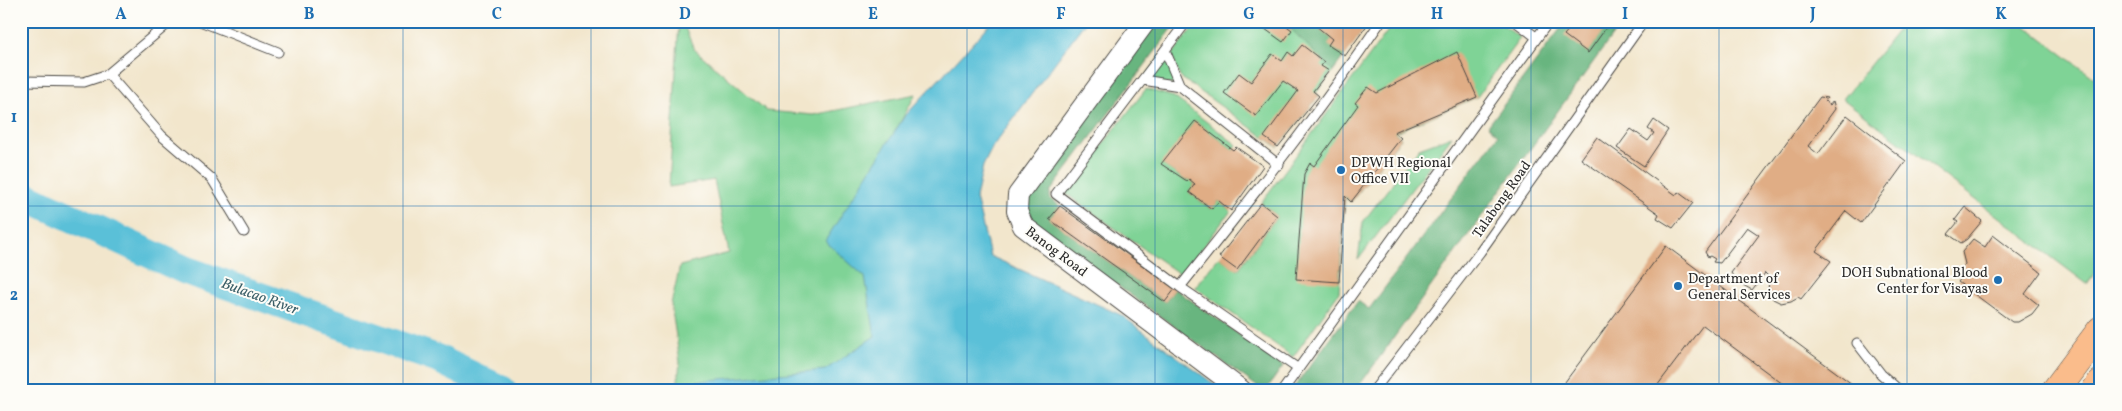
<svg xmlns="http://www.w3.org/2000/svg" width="2122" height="411" font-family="Vollkorn,serif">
  <rect width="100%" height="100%" fill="#fdfcf7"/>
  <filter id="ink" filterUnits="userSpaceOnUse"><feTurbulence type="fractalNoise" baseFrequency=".02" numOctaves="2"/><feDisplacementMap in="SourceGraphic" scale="10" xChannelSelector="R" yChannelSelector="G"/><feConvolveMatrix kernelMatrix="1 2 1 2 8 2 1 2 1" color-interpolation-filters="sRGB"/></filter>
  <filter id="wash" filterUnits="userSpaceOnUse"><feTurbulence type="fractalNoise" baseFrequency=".0096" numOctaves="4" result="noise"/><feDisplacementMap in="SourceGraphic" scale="20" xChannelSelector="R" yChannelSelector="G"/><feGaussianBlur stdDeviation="1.12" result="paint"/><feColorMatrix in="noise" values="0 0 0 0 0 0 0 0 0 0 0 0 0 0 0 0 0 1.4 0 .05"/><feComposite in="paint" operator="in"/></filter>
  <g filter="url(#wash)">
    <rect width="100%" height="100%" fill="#f2e6cc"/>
    <path fill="#7fd396" stroke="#557f60" d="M679,21H682L694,49L767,111L813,115L916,94L841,229L868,264L902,390H677L680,362L671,304L680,266L729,253L714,180L669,187Z
      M1198,21H1280L1292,30L1333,71L1316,93L1319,96L1278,147L1180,77L1172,55Z
      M1395,21H1498L1520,38L1477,97L1395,132L1401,138L1351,202L1345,197L1339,292L1293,357L1195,287L1219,257L1238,270L1277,216L1261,203Z
      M1905,21H2019L2101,83V264L2087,284L1843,99Z
      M1165,50L1180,86L1143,80Z
      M1146,89L1174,97L1237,145L1233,150L1195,121L1162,164L1186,181L1189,179L1195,184L1189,192L1211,209L1219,201L1231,211L1181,275L1065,193Z
      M1452,136L1358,260L1363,222L1419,148Z"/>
    <path fill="#67b57f" stroke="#497055" d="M1155,21H1178L1050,192V198L1060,206L1049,219L1165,302L1175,289L1283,366L1266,390H1262L1031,223L1026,205L1029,193Z
      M1280,21H1370L1333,71L1292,30Z
      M1566,21H1623L1356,390H1292L1358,301L1369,309L1498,135L1488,126Z"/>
    <path fill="#5ac0d8" stroke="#427682" d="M993,21H1086L993,146L983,166L976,198L990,256L1121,315L1222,390H695L697,381L825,370L875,336L865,277L825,241L904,117Z"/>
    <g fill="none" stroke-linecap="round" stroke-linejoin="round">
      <path stroke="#5ac0d8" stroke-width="29" d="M21,194L185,270L438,359L502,390"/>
    </g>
    <g id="blocks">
      <path fill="#e0ad85" d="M278,21H303V23H278Z
        M1254,21H1280L1292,30L1283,42Z
        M1310,21H1370L1345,56L1328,45L1332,39Z
        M1579,21H1611L1588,53L1564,35L1571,27L1573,29Z
        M1302,45L1324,62L1321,66L1329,71L1313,91L1319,96L1278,147L1264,137L1298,91L1283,81L1256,116L1224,93L1239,73L1251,82L1272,54L1282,61L1288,52L1293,56Z
        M1457,52L1477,97L1394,132L1401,138L1351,202L1345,196L1339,282L1296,279L1304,174L1310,163L1314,166L1358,105L1355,103L1368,87L1377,93Z
        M1820,97L1827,98L1825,101L1830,105L1833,101L1835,109L1808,146L1818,154L1847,115L1906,161L1861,223L1846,211L1816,251L1831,261L1801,299L1798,297L1791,301L1781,303L1773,299L1768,293L1769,277L1765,273L1752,290L1743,285L1745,282L1740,278L1736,280L1731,273L1759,235L1747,227L1720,263L1713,262L1715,259L1710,256L1708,257L1705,252Z
        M1654,120L1668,130L1644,166L1617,148L1631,129L1648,141L1654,133L1648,129Z
        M1195,121L1233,150L1236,147L1263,166L1231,211L1219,201L1212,209L1189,192L1195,184L1189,179L1187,181L1161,164Z
        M1597,137L1676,195L1678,192L1693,203L1673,228L1657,218L1659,214L1581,159Z
        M1261,203L1277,216L1237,270L1219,257Z
        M1060,206L1175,289L1165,302L1049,219Z
        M1965,207L1982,221L1967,239L1961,243L1948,234L1958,222L1955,220Z
        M1993,235L2041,272L2025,294L2039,305L2032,314L2018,322H2012L1958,282L1962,277L1958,274L1965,264L1962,252L1973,239L1985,247Z
        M1666,246L1860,390H1791L1703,325L1654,390H1559Z"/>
    </g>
  </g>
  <g filter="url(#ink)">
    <use href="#blocks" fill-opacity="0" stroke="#494743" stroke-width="1"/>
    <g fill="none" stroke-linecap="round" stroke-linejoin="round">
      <defs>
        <path id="service" d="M200,21L278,52
          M1187,21L1056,194L1180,287L1297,368
          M1515,21L1536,37
          M1165,50L1180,86
          M108,74L162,136L212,179L244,232
          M1143,80L1180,86L1279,165
          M21,81L84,82L108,74L171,21
          M1180,287C1250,200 1318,114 1381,21
          M1857,343L1881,374L1899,390
          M1283,390L1549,21
          M1374,390L1480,252L1644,21"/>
        <path id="tertiary" d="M1146,21L1018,195L1017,211L1023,226L1241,390"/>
        <path id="trunk" d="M2056,390L2101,330
          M2096,390L2101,383"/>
      </defs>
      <use href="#service" stroke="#494743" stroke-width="11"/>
      <use href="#tertiary" stroke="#494743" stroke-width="22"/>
      <use href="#trunk" stroke="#494743" stroke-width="29"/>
      <use href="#service" stroke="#fff" stroke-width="9"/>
      <use href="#tertiary" stroke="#fff" stroke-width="20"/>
      <use href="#trunk" stroke="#fabc8b" stroke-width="28"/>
    </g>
  </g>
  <path fill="none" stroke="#1f6fb2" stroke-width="1" stroke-opacity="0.55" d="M215,21V390M403,21V390M591,21V390M779,21V390M967,21V390M1155,21V390M1343,21V390M1531,21V390M1719,21V390M1907,21V390M21,206H2101"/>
  <g fill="#1f6fb2" stroke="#fdfcf7" stroke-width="2">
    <circle cx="1341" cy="170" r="5"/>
    <circle cx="1998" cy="280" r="5"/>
    <circle cx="1678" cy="286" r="5"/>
  </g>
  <g text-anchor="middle" stroke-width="4" stroke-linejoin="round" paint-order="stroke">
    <g font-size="14" fill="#2b2b2b" stroke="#fdfcf7" text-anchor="start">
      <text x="1351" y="167">DPWH Regional<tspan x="1351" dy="16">Office VII</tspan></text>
      <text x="1988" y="277" text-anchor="end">DOH Subnational Blood<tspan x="1988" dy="16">Center for Visayas</tspan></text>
      <text x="1688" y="283">Department of<tspan x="1688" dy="16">General Services</tspan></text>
    </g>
    <g font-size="14" fill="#2b2b2b" stroke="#fdfcf7">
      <text transform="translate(1501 199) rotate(-55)" y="5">Talabong Road</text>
      <text transform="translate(1057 251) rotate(37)" y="5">Banog Road</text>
    </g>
    <g font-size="15" font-style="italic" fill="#3b5f68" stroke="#fdfcf7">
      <text transform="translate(260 296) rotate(20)" y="5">Bulacao River</text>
    </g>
  </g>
  <rect width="2122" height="411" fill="none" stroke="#fdfcf7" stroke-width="55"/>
  <rect x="28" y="28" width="2066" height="356" fill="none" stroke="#1f6fb2" stroke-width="2"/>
  <g font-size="16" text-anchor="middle" font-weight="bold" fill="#1f6fb2">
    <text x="121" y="19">A</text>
    <text x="309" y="19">B</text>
    <text x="497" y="19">C</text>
    <text x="685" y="19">D</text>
    <text x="873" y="19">E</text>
    <text x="1061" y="19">F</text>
    <text x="1249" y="19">G</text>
    <text x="1437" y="19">H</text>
    <text x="1625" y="19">I</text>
    <text x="1813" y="19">J</text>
    <text x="2001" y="19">K</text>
    <text x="14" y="122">1</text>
    <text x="14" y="300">2</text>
  </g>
</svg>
